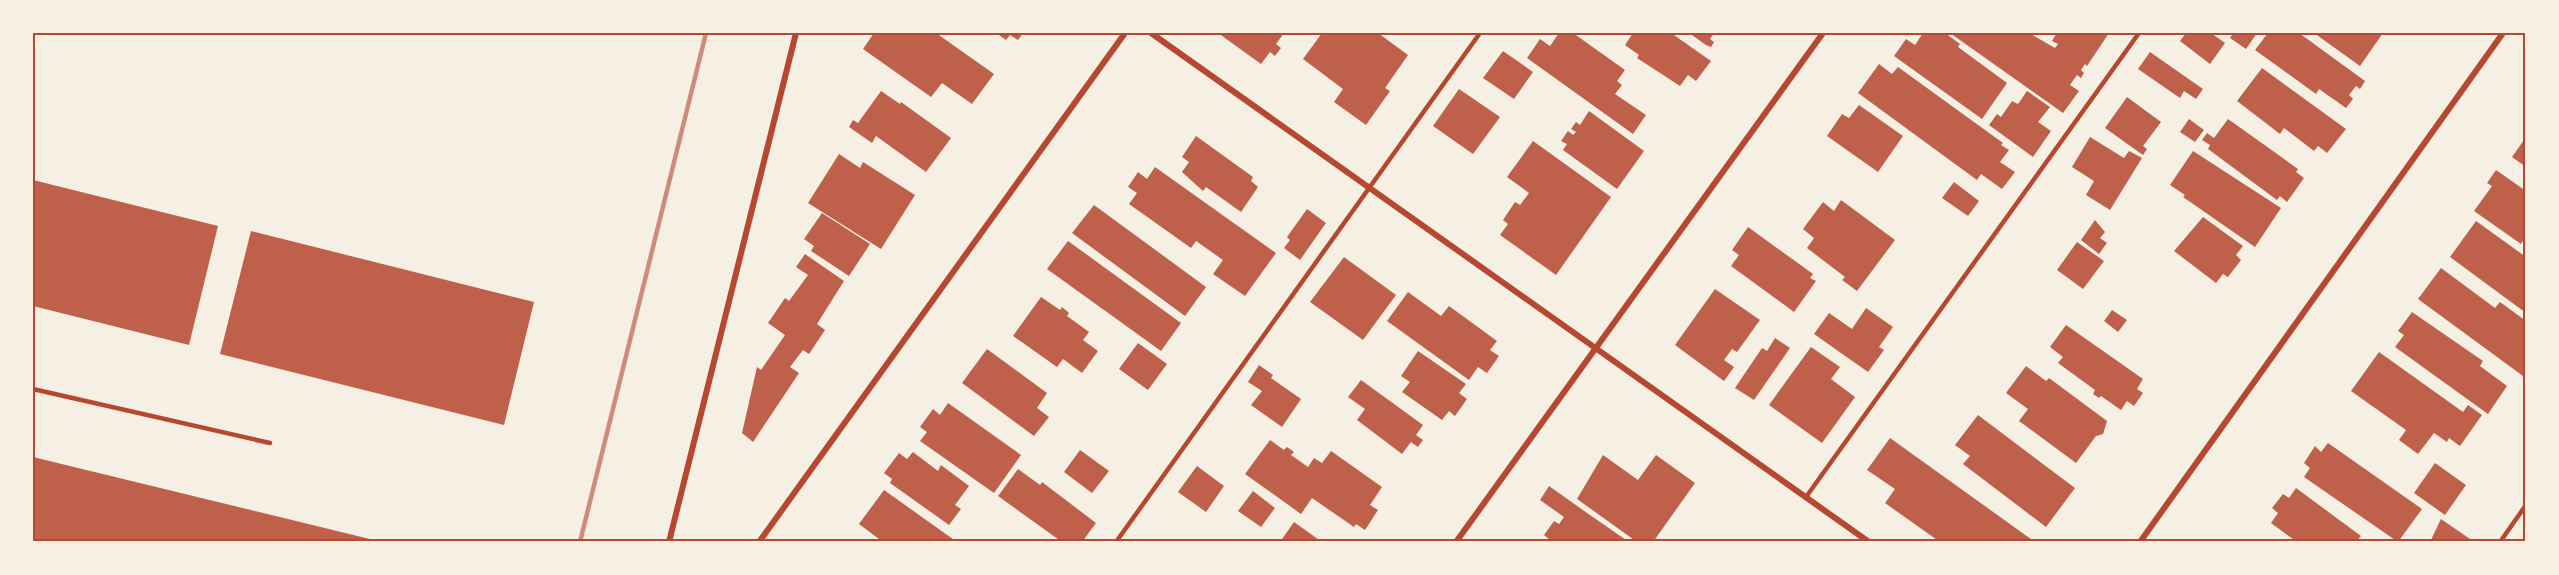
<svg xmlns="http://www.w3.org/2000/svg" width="2559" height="575" font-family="Montserrat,sans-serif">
  <rect width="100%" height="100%" fill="#f6efe4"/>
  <path fill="#bf614a" d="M874,33H936L994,74L972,104L942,83L931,97L863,49Z
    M996,33H1023L1018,40L1010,35L1006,40Z
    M1218,33H1284L1276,44L1281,48L1275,56L1270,52L1261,64Z
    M1322,33H1378L1408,55L1385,88L1390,91L1366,125L1334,102L1343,89L1303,59Z
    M1559,33H1573L1625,70L1617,81L1622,85L1615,94L1646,115L1633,134L1527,58L1540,39L1550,46Z
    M1633,33H1671L1711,61L1696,81L1688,75L1680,86L1637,58L1639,55L1625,45Z
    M1689,33H1714L1710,39L1714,42L1711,47L1706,45Z
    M1923,33H1945L1960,44L1958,47L2007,83L1982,119L1894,56L1906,39L1915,45Z
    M1950,33H2029L2055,48L2058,44L2052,41L2057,33H2109L2087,66L2085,64L2081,70L2084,73L2081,78L2077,75L2070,85L2079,91L2063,113Z
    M2186,33H2211L2225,43L2210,64L2180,41Z
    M2229,33H2257L2246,49L2230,38L2232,35Z
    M2268,33H2299L2365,81L2360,89L2356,86L2349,95L2353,99L2346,108L2319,89L2316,94L2255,50Z
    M2314,33H2383L2360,66Z
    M1503,51L1533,72L1514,99L1483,78Z
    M2150,52L2203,89L2196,99L2184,91L2180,98L2138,69Z
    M1879,64L1892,74L1898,67L2003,143L2001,145L2009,150L2000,162L2015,172L2002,189L1981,174L1977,180L1858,93Z
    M2262,68L2346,129L2327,153L2318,146L2314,151L2284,128L2280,134L2237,101Z
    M1459,89L1500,117L1473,154L1433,126Z
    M881,91L900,104L901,102L951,138L926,172L876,136L872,143L849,127L853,120L858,123Z
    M2027,91L2050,107L2038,122L2051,131L2033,157L1989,125L1997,114L2001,117L2012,101L2018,104Z
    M2127,97L2161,122L2143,146L2147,149L2143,155L2105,128Z
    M1859,105L1903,136L1878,172L1827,136L1842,114L1849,118Z
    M1589,111L1644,151L1617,189L1563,150L1567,144L1561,141L1568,131L1573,135L1576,132L1571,129L1576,122L1580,125Z
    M2189,119L2204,130L2195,142L2180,132Z
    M2228,119L2298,169L2296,172L2304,178L2287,202L2280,196L2277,200L2208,149L2210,145L2202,140L2207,133L2214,138Z
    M1196,136L1253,177L1251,181L1258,187L1241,212L1206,187L1203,191L1182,172L1189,162L1182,157Z
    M2090,137L2124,158L2129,151L2142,158L2110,210L2086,195L2094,181L2072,167Z
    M2526,137V167L2512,157Z
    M1533,141L1611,197L1556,275L1500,235L1508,224L1503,220L1515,202L1520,205L1529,193L1507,177Z
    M2193,151L2281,208L2255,247L2183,197L2185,195L2170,185Z
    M839,154L860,168L863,162L915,195L881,249L808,203Z
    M1155,167L1276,253L1245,296L1213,274L1223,260L1196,241L1191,248L1129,204L1137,193L1128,187L1138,172L1147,179Z
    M2496,170L2526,191V236L2521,244L2474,211L2492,186L2487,183Z
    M33,180L218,226L189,345L33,306Z
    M1954,182L1979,201L1968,216L1942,198Z
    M1841,200L1895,240L1857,291L1842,280L1845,277L1807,248L1814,238L1803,229L1823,202L1834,211Z
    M1094,205L1206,287L1185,316L1072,233Z
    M1307,209L1326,223L1300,260L1284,248L1290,240L1287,237Z
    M822,213L870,244L849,276L811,251L814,246L804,239Z
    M2203,217L2243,246L2236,255L2241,260L2228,277L2223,274L2216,283L2174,251Z
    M2095,220L2105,232L2100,238L2107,243L2099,254L2081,240Z
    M2476,221L2526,257V313L2450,257Z
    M1748,227L1813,274L1810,278L1816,281L1794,312L1731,266L1739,255L1732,250Z
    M251,231L534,302L504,425L220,354Z
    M1068,241L1181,323L1161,351L1047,269Z
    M2077,242L2104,261L2083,289L2057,270Z
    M805,254L844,281L817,324L825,330L809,354L803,350L790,367L799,373L753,442L742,433L757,367L761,370L785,335L768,323L785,298L789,301L808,275L796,267Z
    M1344,257L1396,295L1363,340L1310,302Z
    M2441,268L2495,308L2500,302L2526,321V372L2523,376L2418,299Z
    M1715,289L1760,320L1737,352L1732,349L1724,360L1734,367L1724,381L1675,345Z
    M1408,292L1441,316L1449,306L1497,341L1490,350L1499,356L1487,373L1478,367L1469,380L1387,321Z
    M1041,297L1060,310L1062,307L1069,313L1067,316L1089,332L1083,340L1098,351L1082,373L1063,359L1057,367L1013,336Z
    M1866,308L1893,327L1879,347L1884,350L1868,372L1814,334L1829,313L1852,329Z
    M2112,310L2127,320L2118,332L2104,321Z
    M2412,312L2483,361L2480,366L2507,386L2488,414L2395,347L2404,335L2398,331Z
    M2066,325L2143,379L2137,389L2143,393L2134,406L2127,401L2121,410L2101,396L2099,398L2093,394L2095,390L2058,363L2063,357L2050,347Z
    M1775,338L1790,348L1754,400L1735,388L1762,348L1767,351Z
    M1138,343L1167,364L1148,390L1119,369Z
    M1811,347L1840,367L1831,379L1855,397L1822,443L1769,405Z
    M987,349L1047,393L1037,408L1049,417L1034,436L962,383Z
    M1418,351L1466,384L1459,393L1467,399L1455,416L1449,411L1442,420L1402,392L1410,382L1401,376Z
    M2379,352L2463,412L2468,405L2482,415L2460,446L2449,438L2447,442L2434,433L2418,454L2399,440L2406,430L2351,391Z
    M1259,365L1273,375L1271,378L1301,399L1282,427L1251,405L1262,391L1248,382Z
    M2026,366L2046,381L2049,378L2107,421L2103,434L2096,436L2076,463L2019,421L2028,409L2006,393Z
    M1361,380L1423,425L1416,435L1423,440L1418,447L1411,442L1402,454L1357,420L1365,409L1348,397Z
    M948,403L1021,455L994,493L920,441L927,432L920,427L933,409L940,415Z
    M1978,415L2075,488L2046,527L1963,464L1970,456L1955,445Z
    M1890,438L2035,542H1940L1885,503L1895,489L1867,470Z
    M1270,440L1284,450L1287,447L1294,452L1291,455L1308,467L1314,458L1322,463L1331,451L1382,487L1370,505L1378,510L1365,530L1356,524L1354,527L1312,498L1301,514L1245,474Z
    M2328,443L2422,509L2398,542L2304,477L2310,468L2304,463L2315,446L2321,452Z
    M1080,450L1109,471L1092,493L1064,472Z
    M913,452L938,471L941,465L969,486L955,505L961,509L949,525L890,483L892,479L884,473L899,453L907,459Z
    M1603,455L1638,480L1656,455L1695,483L1653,542H1637L1577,499Z
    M33,457L378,541V542H33Z
    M2435,463L2466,485L2445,515L2414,493Z
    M1197,466L1224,486L1206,512L1178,492Z
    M1018,469L1040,485L1042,482L1096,523L1082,542H1062L998,496Z
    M1549,486L1590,515L1629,542H1547L1549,539L1544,535L1554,521L1559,524L1564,517L1540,500Z
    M2296,488L2361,536L2356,542H2297L2271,523L2278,513L2272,508L2283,494L2289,498Z
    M884,490L957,542H883L859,524Z
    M1253,491L1275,508L1261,527L1238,511Z
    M2441,519L2470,539L2467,542H2430Z
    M1294,522L1322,542H1280Z"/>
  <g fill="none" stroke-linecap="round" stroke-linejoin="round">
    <path stroke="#b5482f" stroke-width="4.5" d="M33,389L270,443
      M1806,497L2139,33
      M1116,542L1480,33
      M2500,542L2526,505"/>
    <path stroke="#b5482f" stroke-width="6" d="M1151,33L1869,542
      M669,542L796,33
      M759,542L1125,33
      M1456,542L1823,33
      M2140,542L2503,33"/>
    <path stroke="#cf8b77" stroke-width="4.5" d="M580,542L706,33"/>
  </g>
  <rect width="2559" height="575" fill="none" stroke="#f6efe4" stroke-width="69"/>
  <rect x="34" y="34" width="2490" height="506" fill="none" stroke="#b5482f" stroke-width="2"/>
</svg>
